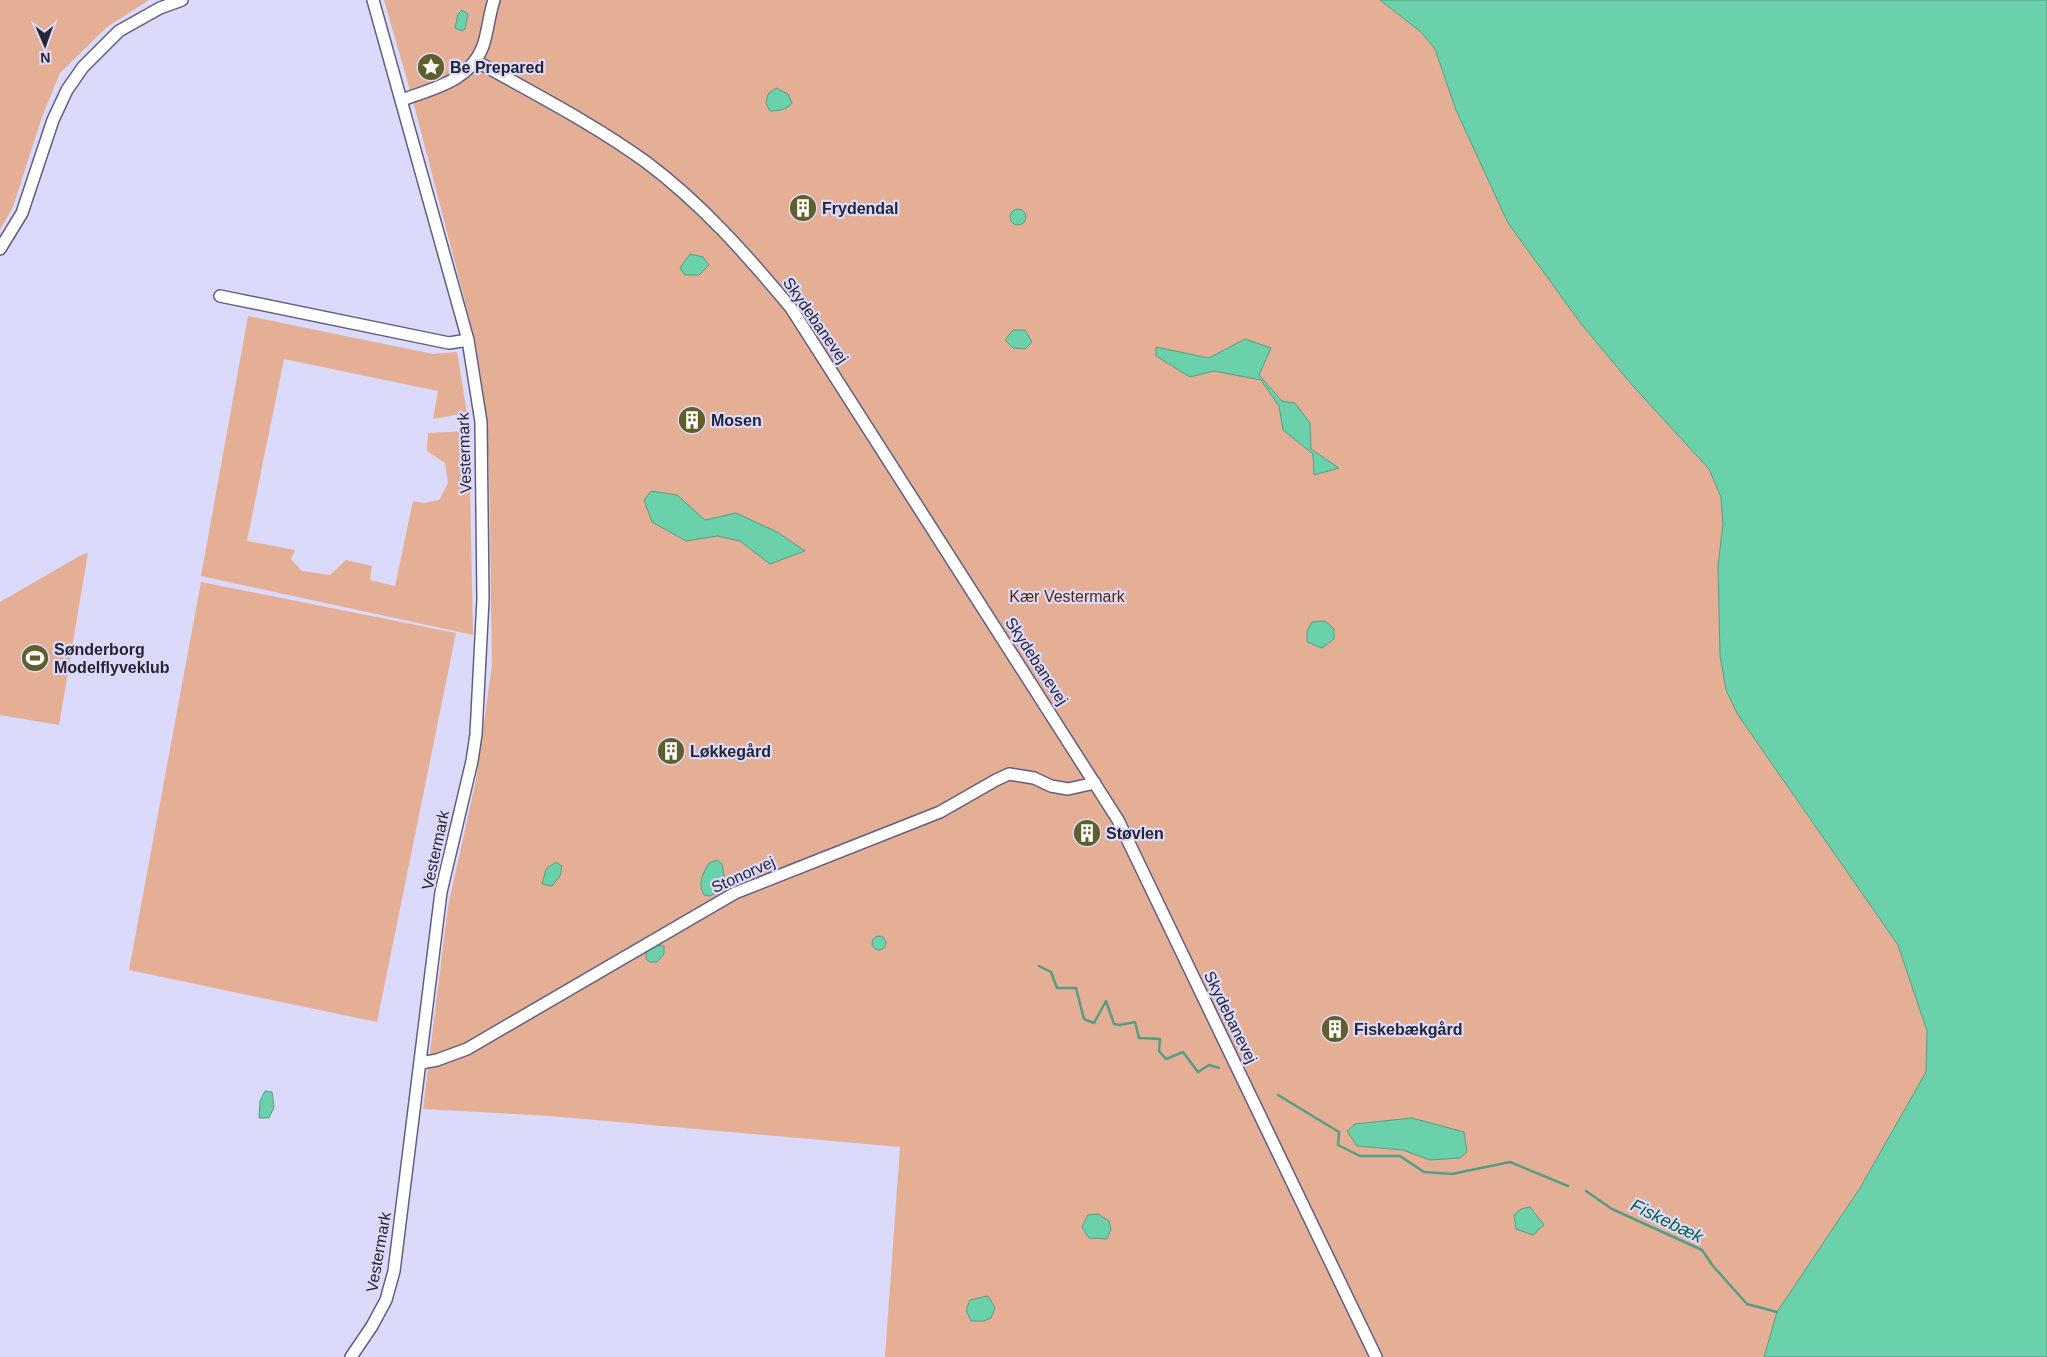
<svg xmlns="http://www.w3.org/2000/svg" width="2047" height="1357" font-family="Helvetica,sans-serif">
  <rect width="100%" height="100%" fill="#dbdafa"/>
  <path fill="#e5af95" d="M0,0H149L107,27L60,73L42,117L13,207L0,230Z
    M384,0H1380L1421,32L1435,49L1456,110L1508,223L1582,325L1632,385L1709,469L1721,497L1723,524L1718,566L1720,655L1726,690L1738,715L1898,945L1927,1031L1926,1072L1860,1188L1777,1312L1764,1357H885L900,1147L550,1116L423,1109L448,906L476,780L492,665L489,465L484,399L476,344L412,97Z
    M248,316L433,354L457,352L467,413L433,419L438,391L284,359L247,541L295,550L291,559L302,571L330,575L346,560L372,566L370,580L395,586L413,501L424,503L439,500L448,483L445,463L427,451L428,433L469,431L473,635L201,576Z
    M88,553L59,725L0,715V602L83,554Z
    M201,582L456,633L377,1022L129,970Z"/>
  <path fill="#6ad1ab" stroke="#569d87" d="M1380,0H2047V1357H1764L1777,1312L1860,1188L1926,1072L1927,1031L1898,945L1738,715L1726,690L1720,655L1718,566L1723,524L1721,497L1709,469L1632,385L1582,325L1508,223L1456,110L1435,49L1421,32Z
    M462,10L468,14L465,29L462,31L455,28L458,14Z
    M776,88L788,94L792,103C787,110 778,111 770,111L766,103L768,94Z
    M1010 217a8 8 0 1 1 16 0a8 8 0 1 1-16 0Z
    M690,254L703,257L709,265L699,275H685L680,268Z
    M1013,330H1025L1032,342L1025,349L1013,348L1005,340Z
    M1245,339L1271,348L1259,375L1282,401L1295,403L1310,423L1311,449L1339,468L1314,475L1313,454L1283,430L1279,406L1261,380L1214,371L1190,377L1156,356V347L1209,358Z
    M651,491L677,495L705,520L736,513L777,532L805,551L770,564L740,541L717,536L686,541L652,522L644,500Z
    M1325,621L1334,629V639L1322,648L1307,642V631L1312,622Z
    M717,860L722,864L725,881L723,889L710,896L704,895C697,883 703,874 709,863Z
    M556,862L562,866L560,876L552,886L542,884L546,869Z
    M872 943a7 7 0 1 1 14 0a7 7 0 1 1-14 0Z
    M654,945L664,946V954L657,962H650L646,959C646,951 647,949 654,945Z
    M265,1091L272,1092L274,1107L269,1118H259L260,1101Z
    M1412,1118L1464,1132L1467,1152L1460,1158L1430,1160L1403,1150L1357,1146L1347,1131L1355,1124Z
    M1530,1207L1544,1225L1533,1235L1516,1229L1514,1215L1521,1209Z
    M1098,1214L1109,1221L1111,1229L1107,1239L1089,1238L1082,1227L1088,1215Z
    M988,1296L995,1308L991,1318L984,1321H971L966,1310L970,1300Z"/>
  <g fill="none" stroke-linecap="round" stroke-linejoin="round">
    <path stroke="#569d87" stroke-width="2.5" d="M1039,966L1051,972L1057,988H1076L1084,1019L1094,1023L1106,1001L1114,1024L1120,1025L1135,1022L1139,1038L1160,1039L1159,1051L1166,1059L1183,1052L1198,1072L1209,1065L1219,1068
      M1278,1095L1339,1132L1338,1145L1360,1156H1400L1424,1172L1452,1174L1510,1162L1568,1186
      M1586,1191L1612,1209L1702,1250L1713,1266L1747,1304L1777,1312"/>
    <defs>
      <path id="minor" d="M476,61C533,93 592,123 646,162C701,203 747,255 791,308L1118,820L1376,1357
        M402,100C434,88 470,81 483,46C488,31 489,15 494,0
        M0,249L22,213L53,120L67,90L83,67L119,31L160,8L182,0
        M220,296L449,343L468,340
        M421,1063L437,1060L467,1049L735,893L940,812L996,780L1009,774L1034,778L1051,786L1068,789L1095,783
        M351,1357L372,1326L386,1300L394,1271L441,892L472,761L476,734L483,599L481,422L468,340L373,0"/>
    </defs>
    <use href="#minor" stroke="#615f81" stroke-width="14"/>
    <use href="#minor" stroke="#fff" stroke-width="11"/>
  </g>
  <defs>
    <symbol id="sight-disc" viewBox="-11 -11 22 22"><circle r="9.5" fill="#605e2a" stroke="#dbdafa"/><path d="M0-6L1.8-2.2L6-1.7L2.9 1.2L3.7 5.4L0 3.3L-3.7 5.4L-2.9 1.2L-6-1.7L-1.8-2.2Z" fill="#fff"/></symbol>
    <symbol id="building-disc" viewBox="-11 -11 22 22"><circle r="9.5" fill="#605e2a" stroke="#dbdafa"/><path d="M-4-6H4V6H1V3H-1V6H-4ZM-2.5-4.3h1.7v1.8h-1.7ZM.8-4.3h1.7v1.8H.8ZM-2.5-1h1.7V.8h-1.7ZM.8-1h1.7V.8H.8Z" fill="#fff"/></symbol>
    <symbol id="stadium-disc" viewBox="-11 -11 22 22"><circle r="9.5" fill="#605e2a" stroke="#dbdafa"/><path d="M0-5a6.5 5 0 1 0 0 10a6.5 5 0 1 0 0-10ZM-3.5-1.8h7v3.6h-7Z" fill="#fff"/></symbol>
  </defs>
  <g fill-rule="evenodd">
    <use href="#sight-disc" x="415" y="51" width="32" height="32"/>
    <use href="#building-disc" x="787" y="192" width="32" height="32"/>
    <use href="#building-disc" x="676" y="404" width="32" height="32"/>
    <use href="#stadium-disc" x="19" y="642" width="32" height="32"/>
    <use href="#building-disc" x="655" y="735" width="32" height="32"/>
    <use href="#building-disc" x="1071" y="817" width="32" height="32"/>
    <use href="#building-disc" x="1319" y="1013" width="32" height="32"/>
  </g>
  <g text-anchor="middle" stroke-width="4.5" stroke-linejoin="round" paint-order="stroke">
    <g font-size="16" font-weight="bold" fill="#262534" stroke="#dbdafa" text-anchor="start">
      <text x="450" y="73">Be Prepared</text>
      <text x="822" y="214">Frydendal</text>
      <text x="711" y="426">Mosen</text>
      <text x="54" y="655">Sønderborg<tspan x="54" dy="18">Modelflyveklub</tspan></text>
      <text x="690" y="757">Løkkegård</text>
      <text x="1106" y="839">Støvlen</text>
      <text x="1354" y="1035">Fiskebækgård</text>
    </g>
    <g font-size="16" fill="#262534" stroke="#dbdafa">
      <text transform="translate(816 320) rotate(55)" y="6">Skydebanevej</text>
      <text transform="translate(464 453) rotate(-92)" y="6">Vestermark</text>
      <text transform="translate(1037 661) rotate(57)" y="6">Skydebanevej</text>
      <text transform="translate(435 850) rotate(-78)" y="6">Vestermark</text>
      <text transform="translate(743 874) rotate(-24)" y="6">Stonorvej</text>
      <text transform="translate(1231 1017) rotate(64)" y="6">Skydebanevej</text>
      <text transform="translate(378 1252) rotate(-80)" y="6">Vestermark</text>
    </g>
    <g font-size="16" fill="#5c280a" stroke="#dbdafa">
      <text x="1067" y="602">Kær Vestermark</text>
    </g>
    <g font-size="18" font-style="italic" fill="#0e6148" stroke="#dbdafa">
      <text transform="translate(1667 1221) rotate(26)" y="6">Fiskebæk</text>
    </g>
  </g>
  <g transform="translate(45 45) rotate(178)" stroke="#dbdafa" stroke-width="4" paint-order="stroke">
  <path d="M0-4L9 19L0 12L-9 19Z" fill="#262534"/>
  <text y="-8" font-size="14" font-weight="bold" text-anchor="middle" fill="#262534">N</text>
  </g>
</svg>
